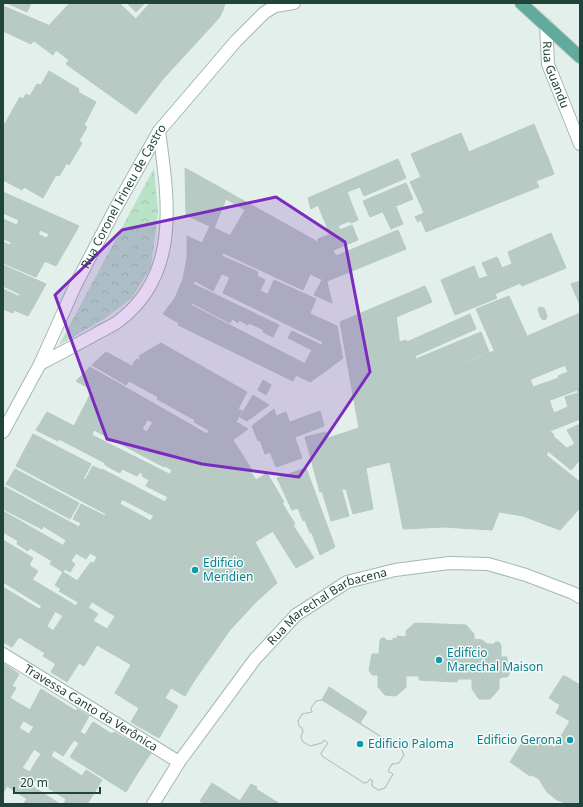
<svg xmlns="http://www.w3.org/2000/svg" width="583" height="807" font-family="'Noto Sans',sans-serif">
  <defs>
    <pattern id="park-crowns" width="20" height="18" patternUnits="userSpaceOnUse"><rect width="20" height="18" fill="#bae2c7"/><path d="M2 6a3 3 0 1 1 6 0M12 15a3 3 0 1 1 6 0" fill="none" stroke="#a0c3ac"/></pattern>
  </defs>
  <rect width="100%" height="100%" fill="#e3efea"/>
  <path fill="url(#park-crowns)" d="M154,168L158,212L151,267L132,298L104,319L59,345Z"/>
  <path fill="#b8cac4" stroke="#b5c9c2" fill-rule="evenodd" d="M7,3H31L27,12Z
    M70,3H77L163,79L136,114L66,64L69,60L56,50L53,55L34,41Z
    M77,3H112L96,20Z
    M112,3H119L136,19L118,39L96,20Z
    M127,3H145L136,12Z
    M150,3H225L223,10L219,18L163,79L118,39Z
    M3,6L48,25L31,44L3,31Z
    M49,71L79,89L78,92L96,102L84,125L87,127L79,141L82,143L69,165L67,163L59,176L56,175L43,198L24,187L22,190L3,180V127L20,97L23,99L26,94L30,96L37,84L41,85Z
    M534,124L542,144L417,197L410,182L421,177L411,154L461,133L469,152Z
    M542,144L548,158L465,193L462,187L466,185L463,178Z
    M548,158L554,174L536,181L539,187L436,228L429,212L438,208L439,211L447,207L446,203L450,201L443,186L463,178L466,185L462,187L465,193Z
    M398,159L406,178L364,196L360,187L347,192L358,220L351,223L349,221L338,226L340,230L330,234L318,205L311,209L308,198Z
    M185,168L318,242L327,282L230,236L245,210L226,199L214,228L186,215Z
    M406,183L413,199L370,217L363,201Z
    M443,186L450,201L446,203L447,207L439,211L438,208L429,212L436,228L426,232L421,220L418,222L415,217L424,213L417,197Z
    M3,192L79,226L67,247L47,238L49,234L40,230L38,235L17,225L19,220L3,213Z
    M396,207L403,224L391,229L383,212Z
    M3,219L67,247L56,266L10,246L11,242L3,239Z
    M352,225L358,240L324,254L327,261L323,262L318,239Z
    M210,226L310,274L303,290L202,243Z
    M398,230L406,249L327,281L323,262L327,261L324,254L333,250L336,256Z
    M551,233L566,268L522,286L520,283L495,294L497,298L455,315L441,280L474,266L479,279L488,276L482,263L497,257L502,268L512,264L508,252Z
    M187,236L223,253L222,256L258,272L257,276L265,280L260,291L187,258Z
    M3,242L45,261L36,277L3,263Z
    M187,258L222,273L213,291L195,281L193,284L183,279Z
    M3,265L46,284L35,304L19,296L20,294L3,286Z
    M230,277L337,326L342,355L321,345L323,342L223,293Z
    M183,279L279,325L273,337L263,332L264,330L249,323L248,325L239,320L238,323L232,319L230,323L192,303L191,305L175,298Z
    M274,280L316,299L310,313L268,294Z
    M322,280L327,282L332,303L314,295Z
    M580,281V305L571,284Z
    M425,286L432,302L396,317L394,299Z
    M3,289L35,304L28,316L14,310L13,313L3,309Z
    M509,296L527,336L494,350L476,309Z
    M175,298L191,305L323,373L310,382L296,375L293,381L178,325L179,323L163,314Z
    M394,299L405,386L480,357L554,435L523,516L499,512L492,530L443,527L403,529L397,497L401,501L409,500L410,507L434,504L436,507L449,505L452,500L467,497L471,501L482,500L485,494L508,490L507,481L516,480L519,475L518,470L511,465L510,457L488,460L487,450H491L490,437L485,438L484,428L504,425L503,416L507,410L506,404L501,400L492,402L491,396L468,399L464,396L452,397L450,403L435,405L431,400L419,402L416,410L393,413L395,422H387L384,428L385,432L391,437L392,443L412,440L417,475L399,478L400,487L396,492L390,462L366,468L340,322Z
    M539,307L544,308L547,316L546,319L543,320L541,318L538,309Z
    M580,313V359L524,382L518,368L498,376L480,357Z
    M470,314L476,329L415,356L416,359L481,332L489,352L405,386L399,342L406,340L407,342Z
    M292,331L342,355L343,358L323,373L305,363L312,350L288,338Z
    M161,343L247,392L238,409L242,411L236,422L133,367V363L137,359L141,360L139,356Z
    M106,352L236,422L248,429L230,442L194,422L195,420L157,399L158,397L129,381L126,385L92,365Z
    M580,359V389L529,408L510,388L530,379L533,387L559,378L558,376L568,372L565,365Z
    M90,367L207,434L209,431L230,442L213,455L76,381Z
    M518,368L524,382L510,388L498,376Z
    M263,380L271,385L266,395L258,390Z
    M93,389L148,419L142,429L147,432L153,422L213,455L181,480L170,474L172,470L165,466L164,467L94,430L92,435L74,426Z
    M580,389V419L550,431L529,408L549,400L554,413L568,407L565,397L578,393L577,390Z
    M253,395L269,405L247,421L240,417Z
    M464,396L468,399L491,396L492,402L501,400L506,404L507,410L503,416L504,425L484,428L485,438L490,437L491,450H487L488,460L510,457L511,465L518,470L519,475L516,480L507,481L508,490L485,494L482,500L471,501L467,497L452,500L449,505L436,507L434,504L410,507L409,500L401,501L397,497L396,492L400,487L399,478L417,475L412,440L392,443L391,437L385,432L384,428L387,422H395L393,413L416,410L419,402L431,400L435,405L450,403L452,397Z
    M274,409L276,416L286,412L302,458L276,467L270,452L265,454L260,440L258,441L252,426Z
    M320,411L324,426L295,437L290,422Z
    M47,412L74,426L181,480L168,497L146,486L149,480L142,476L143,474L140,472L137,476L122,469L120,473L105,465V463L59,439L58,441L36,430Z
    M580,424V457L578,458L567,448L575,444L567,430Z
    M359,428L373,509L353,514L346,489H342L328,438Z
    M326,432L349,516L331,521L322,491L320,492L305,437Z
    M33,434L91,464L83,479L25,449Z
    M553,436L580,460L571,470L548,451Z
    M233,440L252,470L250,471L256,480L245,487L221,449Z
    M25,449L122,499L120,504L151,521L141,534L105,516L106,514L16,466Z
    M221,449L273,531L255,542L277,583L256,602L230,630L194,681L185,696L97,645L121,607L97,593L179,482ZM194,510L198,516L201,513L206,516L208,512L218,511L220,513H226L249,531L246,536L248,539L244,544V548L235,549L237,570L229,571V576L220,578L214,577L212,580L215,584L209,593H206L204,590L198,597L203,600L204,608L199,609L200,616L198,621L180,623L181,630H178L174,636L170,635L166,640L143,622V618L139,614L138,604L141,601L136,598L138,596L136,587L139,583L145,582L144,580H149L161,589L162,587L167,591L174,580L159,568L178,542L184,547V526L188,525V518Z
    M546,455L580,482V508L560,530L523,516Z
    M93,466L101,470L102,469L165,502L154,516L85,480Z
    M306,468L335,547L320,555L312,533H310L305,520L303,521L298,508L292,510L277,478Z
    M15,469L79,503L70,519L6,484Z
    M267,473L284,502L282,503L295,524L293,525L314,558L296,568L245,487Z
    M5,487L79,527L127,553L112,574L94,563L97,557L90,553L86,559L63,546L66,540L43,526L42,529L3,509V490Z
    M81,504L141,534L127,553L79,527L81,523L73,519Z
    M194,510L198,516L201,513L206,516L208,512L218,511L220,513H226L249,531L246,536L248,539L244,544V548L235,549L237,570L229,571V576L220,578L214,577L225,565L224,553L212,545L214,542L202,534L200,537L197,535L195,539L203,545L195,556L186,549L167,574L159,568L178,542L184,547V526L188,525V518Z
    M3,511L76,553L71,561L75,564L70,572L65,569L63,572L50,564L52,561L30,548L28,551L17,544L18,541L3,532Z
    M202,534L214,542L212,545L224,553L225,565L212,580L215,584L209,593H206L204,590L192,607L180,609L155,594L162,587L167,591L174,580L167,574L186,549L195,556L203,545L195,539L197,535L200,537Z
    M3,540L33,558L29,565L38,571L32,580L3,562Z
    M3,562L63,598L52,617L39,609L42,606L3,582Z
    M91,562L112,574L97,593L77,581Z
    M63,572L97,593L86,612L76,606L78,602L59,591L61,589L55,585Z
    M144,580H149L161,589L158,590L155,594L180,609L192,607L198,597L203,600L204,608L199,609L200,616L198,621L180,623L181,630H178L174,636L170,635L166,640L143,622V618L139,614L138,604L141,601L136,598L138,596L136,587L139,583L145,582Z
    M3,587L52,617L35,647L19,637L12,647L3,642Z
    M97,593L121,607L115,616L92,602Z
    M63,598L86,612L56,664L43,656L45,653L35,647L47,626L53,631L63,616L55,611Z
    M89,608L98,614L93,621L107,629L84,666L79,663L67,682L51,672Z
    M415,623L466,625L474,634V639L482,640L487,644H495V642H499L501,645V657H507V665L510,667L509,675L507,677H502L499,679V689L490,699H479L472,689V679H458L457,682L419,680V676H406V687L396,696L385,695L378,687V675H372L369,670L372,654H379L380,640L382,638H385V640L393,641V638L397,639V636L406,637V631Z
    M3,663L19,674L12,686L16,688L10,698L30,710L19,728L3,718Z
    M131,665L146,673L129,702L115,693Z
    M146,673L164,684L138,726L131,722L139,708L129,702Z
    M563,676H565L580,685V804H568L557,800L547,792L539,779L532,775L530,776L510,762L524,740L526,739L534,744L536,745L541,739L555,748L556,745L570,721L556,713L560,705L549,698Z
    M164,684L171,688L165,698L178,706L159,738L138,726Z
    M329,687L367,712L360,723L402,750L404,755L399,763L392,764L388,771L393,774L385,788L378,790L372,786V780L370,779L368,782L364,783L322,756L321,753L328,743L324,740L322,743L310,746L302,741L301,736L303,732L302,728L299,726L298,721L302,714L312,712L311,708L316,701L322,700Z
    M41,689L76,711L52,749L29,734L34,727L24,721Z
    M322,700L402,750L404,755L399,763L392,764L388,771L393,774L385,788L378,790L372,786V780L370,779L368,782L364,783L322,756L321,753L328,743L324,740L322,743L310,746L302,741L301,736L303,732L302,728L299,726L298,721L302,714L312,712L311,708L316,701Z
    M77,709L89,716L80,732L85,735L93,722L112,734L114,732L151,753L137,774L65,729Z
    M3,718L19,728L8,749L3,745Z
    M19,728L54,750L51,756L82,776L86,770L102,780L91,798L35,763L41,754L34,749L28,759L9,746Z
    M65,729L137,774L126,792L70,757L79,743L74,740L63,756L52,749Z
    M3,745L8,749L3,758Z
    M9,746L28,759L22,768L30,772L35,763L91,798L87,804H64L66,799L35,780L32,786L3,769V758Z
    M3,769L32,786L60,804H26L24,803L27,799L7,786L3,793Z
    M212,783L240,801L245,804H204L200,801Z
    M251,784L257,787L256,789L280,804H245L240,801Z"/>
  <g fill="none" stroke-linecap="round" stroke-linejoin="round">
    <defs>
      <g id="pedestrian">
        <path id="s1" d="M3,654L179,762"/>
      </g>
      <g id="minor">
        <path d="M40,364C59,354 78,344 96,334C104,329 113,326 120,320C181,273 168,198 159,131"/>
        <path id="s2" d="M3,432L40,364L76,284L114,211L159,131L236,41L264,13L275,6L294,3"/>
        <path id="s3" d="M153,804L179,762L255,659L296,615L347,582L395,570L449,563L488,564L526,575L573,593L580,597"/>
      </g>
      <g id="tertiary">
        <path id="s4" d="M546,25L548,64L580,144"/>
      </g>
      <path id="primary" d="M521,3L580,57"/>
    </defs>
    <use href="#pedestrian" stroke="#a5b8b2" stroke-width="14"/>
    <use href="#minor" stroke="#a5b8b2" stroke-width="14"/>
    <use href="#tertiary" stroke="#a5b8b2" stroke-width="14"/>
    <use href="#primary" stroke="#c1cac8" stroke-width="14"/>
    <use href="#pedestrian" stroke="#fff" stroke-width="12"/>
    <use href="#minor" stroke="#fff" stroke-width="12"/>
    <use href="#tertiary" stroke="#fff" stroke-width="12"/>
    <use href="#primary" stroke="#62aa9c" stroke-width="12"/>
  </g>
  <path fill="#7b2cbf" fill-opacity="0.2" stroke="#7b2cbf" stroke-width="3" stroke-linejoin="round" d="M276,197L345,242L370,372L299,477L202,464L107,439L55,295L122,230Z"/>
  <g fill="#0f9aa8" stroke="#f4faf8" stroke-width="1.5">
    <circle cx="195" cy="570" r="4"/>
    <circle cx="439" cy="660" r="4"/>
    <circle cx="570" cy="740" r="4"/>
    <circle cx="360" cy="744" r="4"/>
  </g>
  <g text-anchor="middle" stroke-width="3" stroke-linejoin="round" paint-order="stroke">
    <g font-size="12" fill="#20433c" stroke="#f4faf8">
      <text dy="4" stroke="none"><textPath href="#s4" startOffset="51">Rua Guandu</textPath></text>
      <text dy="4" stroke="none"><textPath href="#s2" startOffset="265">Rua Coronel Irineu de Castro</textPath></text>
      <text dy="4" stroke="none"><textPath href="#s3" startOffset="269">Rua Marechal Barbacena</textPath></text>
      <text dy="4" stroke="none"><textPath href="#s1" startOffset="103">Travessa Canto da Verônica</textPath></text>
    </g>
    <g font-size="12" fill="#0d838f" stroke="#f4faf8" text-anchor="start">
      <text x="203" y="567">Edificio<tspan x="203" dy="14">Meridien</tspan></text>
      <text x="447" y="657">Edifício<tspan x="447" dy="14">Marechal Maison</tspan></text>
      <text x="562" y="744" text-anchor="end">Edificio Gerona</text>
      <text x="368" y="748">Edificio Paloma</text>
    </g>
  </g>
  <rect width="583" height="807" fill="none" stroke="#20433c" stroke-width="8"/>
  <path d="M14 787v6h86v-6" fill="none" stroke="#20433c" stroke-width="2"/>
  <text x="20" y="787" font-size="12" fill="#20433c" stroke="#f4faf8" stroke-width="3" paint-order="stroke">20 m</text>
</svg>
